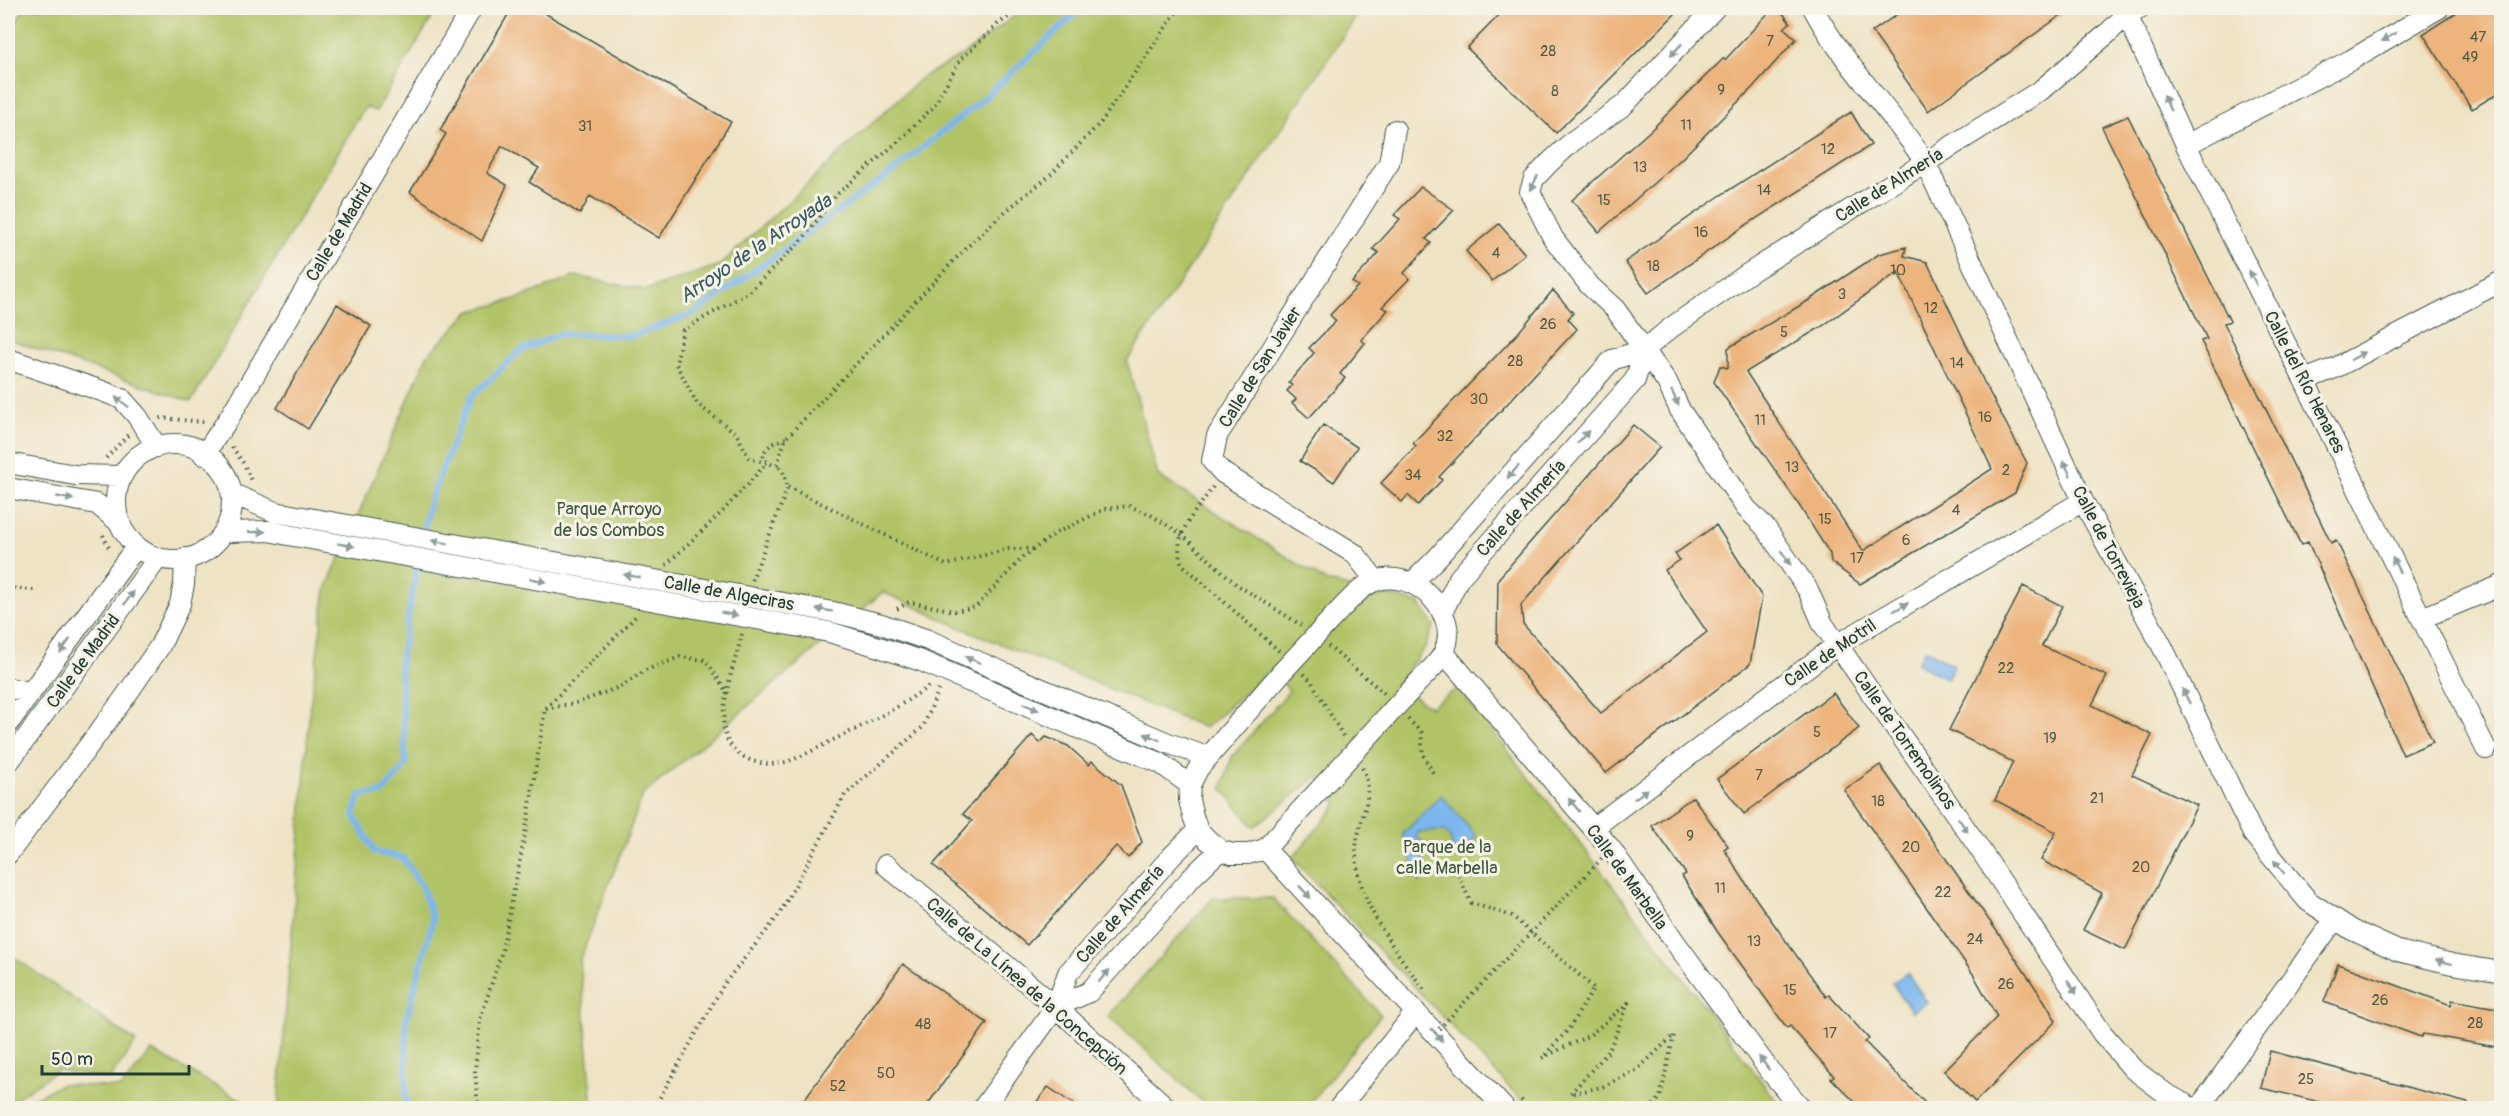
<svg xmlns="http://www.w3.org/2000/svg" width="2509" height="1116" font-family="Pangolin,sans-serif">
  <rect width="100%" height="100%" fill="#f7f3e8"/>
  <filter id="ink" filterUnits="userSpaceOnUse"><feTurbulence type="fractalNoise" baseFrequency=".0167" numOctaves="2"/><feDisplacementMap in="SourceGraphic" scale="12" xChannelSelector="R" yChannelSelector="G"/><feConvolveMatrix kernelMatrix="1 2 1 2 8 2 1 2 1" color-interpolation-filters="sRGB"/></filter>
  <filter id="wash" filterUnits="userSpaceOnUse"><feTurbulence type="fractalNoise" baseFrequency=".008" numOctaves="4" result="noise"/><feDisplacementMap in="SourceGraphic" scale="24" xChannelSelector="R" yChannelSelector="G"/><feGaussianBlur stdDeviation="1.35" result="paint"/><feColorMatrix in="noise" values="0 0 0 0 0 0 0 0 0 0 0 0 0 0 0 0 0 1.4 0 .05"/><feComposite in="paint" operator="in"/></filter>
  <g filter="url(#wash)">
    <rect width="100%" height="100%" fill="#efe3c5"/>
    <path fill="#b1c366" stroke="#68804d" stroke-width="1.5" d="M24,8H438L376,111L365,107L191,402L8,339V37Z
      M1025,8H1362L1127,361L1158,476L1327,582L1419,603L1434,626L1425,647L1397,685L1430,707L1458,688L1558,814L1782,1108H1529L1292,858L1338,804L1318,776L1254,827L1222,788L1232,757L1289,691L1272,668L1205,728L959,627L883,592L643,795L580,960L593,1108H278L310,707L326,589L427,356L469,312L519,298L576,276L646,290L720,265L921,78L961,56Z
      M1213,898H1273L1381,1015L1306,1108H1209L1108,1016Z
      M8,953L136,1042L110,1079L57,1070L8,1104Z
      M152,1051L256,1108H13L62,1084L121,1088Z"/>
    <path fill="#7bb6ed" stroke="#4d7a90" stroke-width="1.5" d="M1925,649L1954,665L1947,679L1917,663Z
      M1441,795L1477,837L1451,859C1453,847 1454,840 1444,831L1418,832L1417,837L1425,844C1426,854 1421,872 1420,884L1403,834Z
      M1907,973L1927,1002L1912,1012L1892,983Z"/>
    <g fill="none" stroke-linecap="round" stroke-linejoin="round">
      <path stroke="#7bb6ed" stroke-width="6" d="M423,534L430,500L471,397L520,351L560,334L633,336L695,313L889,175L983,99L1082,8
        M406,1108V1020L433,920L422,887L403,858L375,852L354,816L360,795L382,793L406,765L400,662L418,562"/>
    </g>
    <g id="blocks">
      <path fill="#edb47d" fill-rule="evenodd" d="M512,8H536L731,122L659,238L590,196L580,214L529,182L539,168L502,146L487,173L507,185L482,241L410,192L446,134L440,130Z
        M1506,8H1681L1556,133L1467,48Z
        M1773,8H1779L1790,23L1784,28L1796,39L1753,87L1681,159L1599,232L1572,200L1651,130L1724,58L1725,60Z
        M1906,8H2071L1928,111L1872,32Z
        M2463,8H2502V91L2472,109L2423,34Z
        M1851,112L1871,145L1743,227L1648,293L1625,262L1721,195Z
        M2128,116L2230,321L2224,323L2331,543L2336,540L2433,742L2403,755L2308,542L2301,545L2201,341L2207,339L2102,127Z
        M1421,187L1454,210L1426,239L1431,243L1404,273L1409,279L1382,307L1388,310L1361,340L1365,343L1340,374L1345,378L1309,418L1292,403L1296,399L1287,391L1292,385L1288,383L1314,353L1309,348L1336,321L1330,315L1358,286L1352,282L1379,253L1373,249L1400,219L1394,215Z
        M1499,224L1525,254L1492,281L1466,251Z
        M1906,247L1904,256L1927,262L1984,382L2027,463L2015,493L1860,584L1831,562L1830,554L1795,499L1714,382L1720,366L1728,368V348L1806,302L1879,254ZM1898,272L1992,469L1863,551L1746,372L1821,327Z
        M1553,290L1573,313L1568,319L1577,329L1439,477L1442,480L1418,505L1408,495L1402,502L1381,483L1416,446L1413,443L1518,333Z
        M337,304L371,326L308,429L277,408Z
        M1323,425L1357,447L1334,482L1300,461Z
        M1633,425L1660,447L1521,605L1523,624L1601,713L1707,632L1665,570L1680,560L1675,554L1716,525L1762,597L1750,664L1606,773L1497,644L1498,579Z
        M2023,586L2062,606L2042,646L2107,676L2092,705L2152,735L2132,775L2197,805L2125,950L2083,930L2102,893L2041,860L2056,832L1995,800L2013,762L1949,730Z
        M1833,693L1859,728L1744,814L1717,779Z
        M1032,735L1040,743L1046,737L1068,746L1089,765L1092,761L1121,785L1142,842L1128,858L1116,846L1027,945L933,865L972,821L963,814Z
        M1880,765L2010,950L2045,1002L2056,1021L1975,1102L1944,1071L1997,1017L1973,974L1844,790Z
        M1693,797L1728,846L1724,849L1756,899L1826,997L1829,995L1869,1039L1865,1042L1930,1108H1861L1831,1078L1834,1076L1790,1026L1787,1028L1717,931L1682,876L1686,874L1652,826Z
        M903,964L987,1023L925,1108H798Z
        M2338,964L2451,1005L2452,1000L2502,1009V1048L2423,1034L2421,1037L2324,1002Z
        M2270,1051L2468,1103L2467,1108H2345L2261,1088Z
        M1048,1087L1079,1108H1032Z"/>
    </g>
  </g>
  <g filter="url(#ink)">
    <use href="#blocks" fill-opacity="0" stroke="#3e564a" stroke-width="1.5"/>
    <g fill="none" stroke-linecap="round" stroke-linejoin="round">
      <defs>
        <path id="minor" d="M1715,8L1624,105L1573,141L1548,164L1534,179L1530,192L1553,238L1590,286L1615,309L1667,382L1680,410L1746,508L1765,527L1808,590L1823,624L1977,845L2102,1033L2133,1069L2165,1093L2192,1108
          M1813,8C1843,64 1890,109 1925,162L2083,501L2162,646L2253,834L2308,901L2352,930L2398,951L2452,964L2502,972
          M2124,8L2186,145L2304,380L2486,749
          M2186,145L2351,60L2439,8
          M8,359L102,391L122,399L137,416L157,447
          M2304,380L2335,368L2502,281
          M116 502a58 58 0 1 1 116 0a58 58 0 1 1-116 0Z
          M204,455L229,418L472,8
          M8,463L75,475L121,476
          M8,488L97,504L121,524
          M233,494L275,512L292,515
          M225,532L269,531L288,535
          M1376,581L1355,554L1223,473L1212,461L1217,436L1389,163L1395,130
          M1412,583L1437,558L1612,360L1645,349L1672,327L1749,273L2041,90L2108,33L2127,14L2140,8
          M1442,613L1459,578L1635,380L1645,349
          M1336,614C1347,603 1360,587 1375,581C1414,567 1462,614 1444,652C1438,665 1422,677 1413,688
          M2422,618L2502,585
          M881,624L928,640L1168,743L1207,757
          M879,647L921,661L1160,763L1190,785
          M1444,653L1611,849L1675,942L1770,1071L1801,1108
          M1282,672L1198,769L1190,785L1189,800L1193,816L1198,830L1209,841L1220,850L1232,854H1248L1265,849L1321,788
          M8,688L31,692
          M8,724L136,547
          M8,763L158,558
          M1593,828L1838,644L2083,501
          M1265,849L1504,1108
          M8,854L125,697L160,646L180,604L184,584L185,558
          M886,865L1056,1007L1167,1108
          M1056,1007L1089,992L1194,875L1220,850
          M983,1108L1056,1007L1068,973L1171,857L1198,830
          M1339,1108L1416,1012
          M2199,1108L2335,919"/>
      </defs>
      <use href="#minor" stroke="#3e564a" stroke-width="22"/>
      <path stroke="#3e564a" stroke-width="4" stroke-dasharray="1.5 4.5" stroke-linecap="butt" d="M160,418L204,422
        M786,438C776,442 761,447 764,460L773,465L777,464L786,438L963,251L1002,214L1049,176L1101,122L1179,8
        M232,447L244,464L252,483
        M106,458L128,435
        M788,487L946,565L1009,549H1034
        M1213,487C1197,510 1170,536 1182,564L1279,651
        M103,535L110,550
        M666,565L722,512L767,463L749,458L736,433L698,405L676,364L683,330L749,292L802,240L837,194L900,140L933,107L960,60L998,24L1021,8
        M752,580L788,487L783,472L777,464
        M8,588L34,590
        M897,609L909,602L955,611L976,607L1022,558L1056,533L1105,509L1129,506L1151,515L1181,534L1236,584L1301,625
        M742,634C736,660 718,708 725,733C732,760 764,769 789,761C803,756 817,748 831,741C865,725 899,708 930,685
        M1328,646L1385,694
        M1304,674L1311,681L1343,736
        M546,709L580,702L622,686L646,670L680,657L706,660L728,694
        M1408,719L1421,732L1423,755L1435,776
        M1362,768C1378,794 1355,826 1356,853C1358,905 1396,951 1425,991
        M1456,870L1471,903L1512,916L1594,988L1568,1030L1542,1058L1590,1035L1628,1003L1609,1051L1570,1094L1602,1087L1637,1070L1674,1035L1660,1098L1651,1108
        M1521,1100L1529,1108
        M478,1108L475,1071L480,1020L502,951L527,824L545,709L637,615
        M654,1108L724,984L779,915L845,795L923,727L939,689"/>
      <use href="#minor" stroke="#fff" stroke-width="20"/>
      <defs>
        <path id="minor-bridge" d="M292,515L833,612L881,624
          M288,535L829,632L879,647
          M1282,672L1336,614
          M1321,788L1413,688"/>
      </defs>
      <use href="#minor-bridge" stroke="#3e564a" stroke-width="22" stroke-linecap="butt"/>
      <path stroke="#3e564a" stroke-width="4" stroke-dasharray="1.5 4.5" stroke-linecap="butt" d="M1435,1033L1611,849"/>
      <use href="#minor-bridge" stroke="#fff" stroke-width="20"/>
    </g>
    <defs><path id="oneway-solid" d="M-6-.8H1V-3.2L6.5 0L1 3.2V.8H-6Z" transform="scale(1.5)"/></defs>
    <g fill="#8f9e9a">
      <use href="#oneway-solid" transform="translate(2389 37) rotate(149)"/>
      <use href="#oneway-solid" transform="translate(1676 50) rotate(133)"/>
      <use href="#oneway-solid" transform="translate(2167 103) rotate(-114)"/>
      <use href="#oneway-solid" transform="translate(1534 183) rotate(116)"/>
      <use href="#oneway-solid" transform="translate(2253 278) rotate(-117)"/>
      <use href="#oneway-solid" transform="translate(2358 356) rotate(-28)"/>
      <use href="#oneway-solid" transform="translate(1675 398) rotate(65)"/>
      <use href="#oneway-solid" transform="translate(122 402) rotate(-143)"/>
      <use href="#oneway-solid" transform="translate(1583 437) rotate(-48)"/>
      <use href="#oneway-solid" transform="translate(2067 468) rotate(-115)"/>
      <use href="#oneway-solid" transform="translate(1513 472) rotate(132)"/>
      <use href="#oneway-solid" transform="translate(65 498) rotate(10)"/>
      <use href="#oneway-solid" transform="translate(257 532) rotate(-1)"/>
      <use href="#oneway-solid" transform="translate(440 542) rotate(-170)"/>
      <use href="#oneway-solid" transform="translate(346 545) rotate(10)"/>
      <use href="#oneway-solid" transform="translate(1786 558) rotate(56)"/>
      <use href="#oneway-solid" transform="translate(2396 565) rotate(-116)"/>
      <use href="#oneway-solid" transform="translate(632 576) rotate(-170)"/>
      <use href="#oneway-solid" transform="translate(538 580) rotate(10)"/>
      <use href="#oneway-solid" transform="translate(129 598) rotate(-54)"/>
      <use href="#oneway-solid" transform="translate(1901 607) rotate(-30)"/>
      <use href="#oneway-solid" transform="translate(824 610) rotate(-170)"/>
      <use href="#oneway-solid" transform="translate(729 614) rotate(10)"/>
      <use href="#oneway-solid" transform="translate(65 646) rotate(126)"/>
      <use href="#oneway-solid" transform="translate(973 660) rotate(-157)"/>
      <use href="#oneway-solid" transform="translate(2186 696) rotate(-116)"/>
      <use href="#oneway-solid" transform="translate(1031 707) rotate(23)"/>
      <use href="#oneway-solid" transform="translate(1152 737) rotate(-157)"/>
      <use href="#oneway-solid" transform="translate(1641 794) rotate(-37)"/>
      <use href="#oneway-solid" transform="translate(1574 805) rotate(-130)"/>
      <use href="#oneway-solid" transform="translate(1963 825) rotate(55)"/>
      <use href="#oneway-solid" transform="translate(2279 867) rotate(-129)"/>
      <use href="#oneway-solid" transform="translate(1305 892) rotate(47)"/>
      <use href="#oneway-solid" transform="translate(2444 962) rotate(-166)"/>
      <use href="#oneway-solid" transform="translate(1104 976) rotate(-48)"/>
      <use href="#oneway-solid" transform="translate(2072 987) rotate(56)"/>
      <use href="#oneway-solid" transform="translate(1437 1035) rotate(48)"/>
      <use href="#oneway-solid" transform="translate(1764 1063) rotate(-127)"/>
    </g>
  </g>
  <g text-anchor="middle" stroke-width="6" stroke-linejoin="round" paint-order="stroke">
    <g font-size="15" fill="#525b46">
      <text x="2478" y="42">47</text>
      <text x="1770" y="46">7</text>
      <text x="1548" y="56">28</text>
      <text x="2470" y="62">49</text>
      <text x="1721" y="95">9</text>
      <text x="1555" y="96">8</text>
      <text x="1686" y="130">11</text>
      <text x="585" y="131">31</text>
      <text x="1828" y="154">12</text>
      <text x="1640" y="172">13</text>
      <text x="1764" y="195">14</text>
      <text x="1604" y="205">15</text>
      <text x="1701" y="237">16</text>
      <text x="1496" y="258">4</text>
      <text x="1653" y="271">18</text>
      <text x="1898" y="275">10</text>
      <text x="1842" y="299">3</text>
      <text x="1931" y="313">12</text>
      <text x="1548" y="329">26</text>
      <text x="1784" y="337">5</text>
      <text x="1515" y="366">28</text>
      <text x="1957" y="368">14</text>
      <text x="1479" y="404">30</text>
      <text x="1985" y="422">16</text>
      <text x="1760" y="425">11</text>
      <text x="1445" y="441">32</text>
      <text x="1792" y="472">13</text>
      <text x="2006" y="475">2</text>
      <text x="1413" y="480">34</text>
      <text x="1956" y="515">4</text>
      <text x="1825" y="524">15</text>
      <text x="1906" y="545">6</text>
      <text x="1857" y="563">17</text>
      <text x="2006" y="673">22</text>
      <text x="1817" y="737">5</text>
      <text x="2050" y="743">19</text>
      <text x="1759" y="780">7</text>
      <text x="2097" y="803">21</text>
      <text x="1878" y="806">18</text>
      <text x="1690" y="841">9</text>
      <text x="1911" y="852">20</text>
      <text x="2141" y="872">20</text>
      <text x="1720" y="893">11</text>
      <text x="1943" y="897">22</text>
      <text x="1975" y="944">24</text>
      <text x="1754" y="946">13</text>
      <text x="2006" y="989">26</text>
      <text x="1790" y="995">15</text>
      <text x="2380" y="1005">26</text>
      <text x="2475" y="1028">28</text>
      <text x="923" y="1029">48</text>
      <text x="1830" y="1038">17</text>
      <text x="886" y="1078">50</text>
      <text x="2306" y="1084">25</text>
      <text x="838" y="1091">52</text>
    </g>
    <g font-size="18" fill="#1f3d34" stroke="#f7f3e8">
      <text transform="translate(1889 185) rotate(-32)" y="6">Calle de Almería</text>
      <text transform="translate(339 232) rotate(-59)" y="6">Calle de Madrid</text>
      <text transform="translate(1260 367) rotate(-58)" y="6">Calle de San Javier</text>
      <text transform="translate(2305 382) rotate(63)" y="6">Calle del Río Henares</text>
      <text transform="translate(1521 508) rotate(-48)" y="6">Calle de Almería</text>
      <text transform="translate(2109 547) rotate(62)" y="6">Calle de Torrevieja</text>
      <text transform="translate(729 593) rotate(10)" y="6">Calle de Algeciras</text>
      <text transform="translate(1830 653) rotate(-34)" y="6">Calle de Motril</text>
      <text transform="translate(83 661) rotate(-54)" y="6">Calle de Madrid</text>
      <text transform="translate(1905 740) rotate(55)" y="6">Calle de Torremolinos</text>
      <text transform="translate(1627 877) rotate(54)" y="6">Calle de Marbella</text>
      <text transform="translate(1120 914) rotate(-49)" y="6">Calle de Almería</text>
      <text transform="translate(1027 986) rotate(41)" y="6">Calle de La Línea de la Concepción</text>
    </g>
    <g font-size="18" fill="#3c583e" stroke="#f7f3e8">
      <text x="609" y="515">Parque Arroyo<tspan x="609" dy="21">de los Combos</tspan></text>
      <text x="1447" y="853">Parque de la<tspan x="1447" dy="21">calle Marbella</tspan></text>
    </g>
    <g font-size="20" font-style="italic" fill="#365b62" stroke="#f7f3e8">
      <text transform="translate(755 248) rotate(-34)" y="7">Arroyo de la Arroyada</text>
    </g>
  </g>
  <rect width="2509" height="1116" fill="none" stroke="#f7f3e8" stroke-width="30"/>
  <path d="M42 1065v9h147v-9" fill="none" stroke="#1f3d34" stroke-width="3"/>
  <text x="51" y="1065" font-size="18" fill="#1f3d34" stroke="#f7f3e8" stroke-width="4.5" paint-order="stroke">50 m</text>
</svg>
